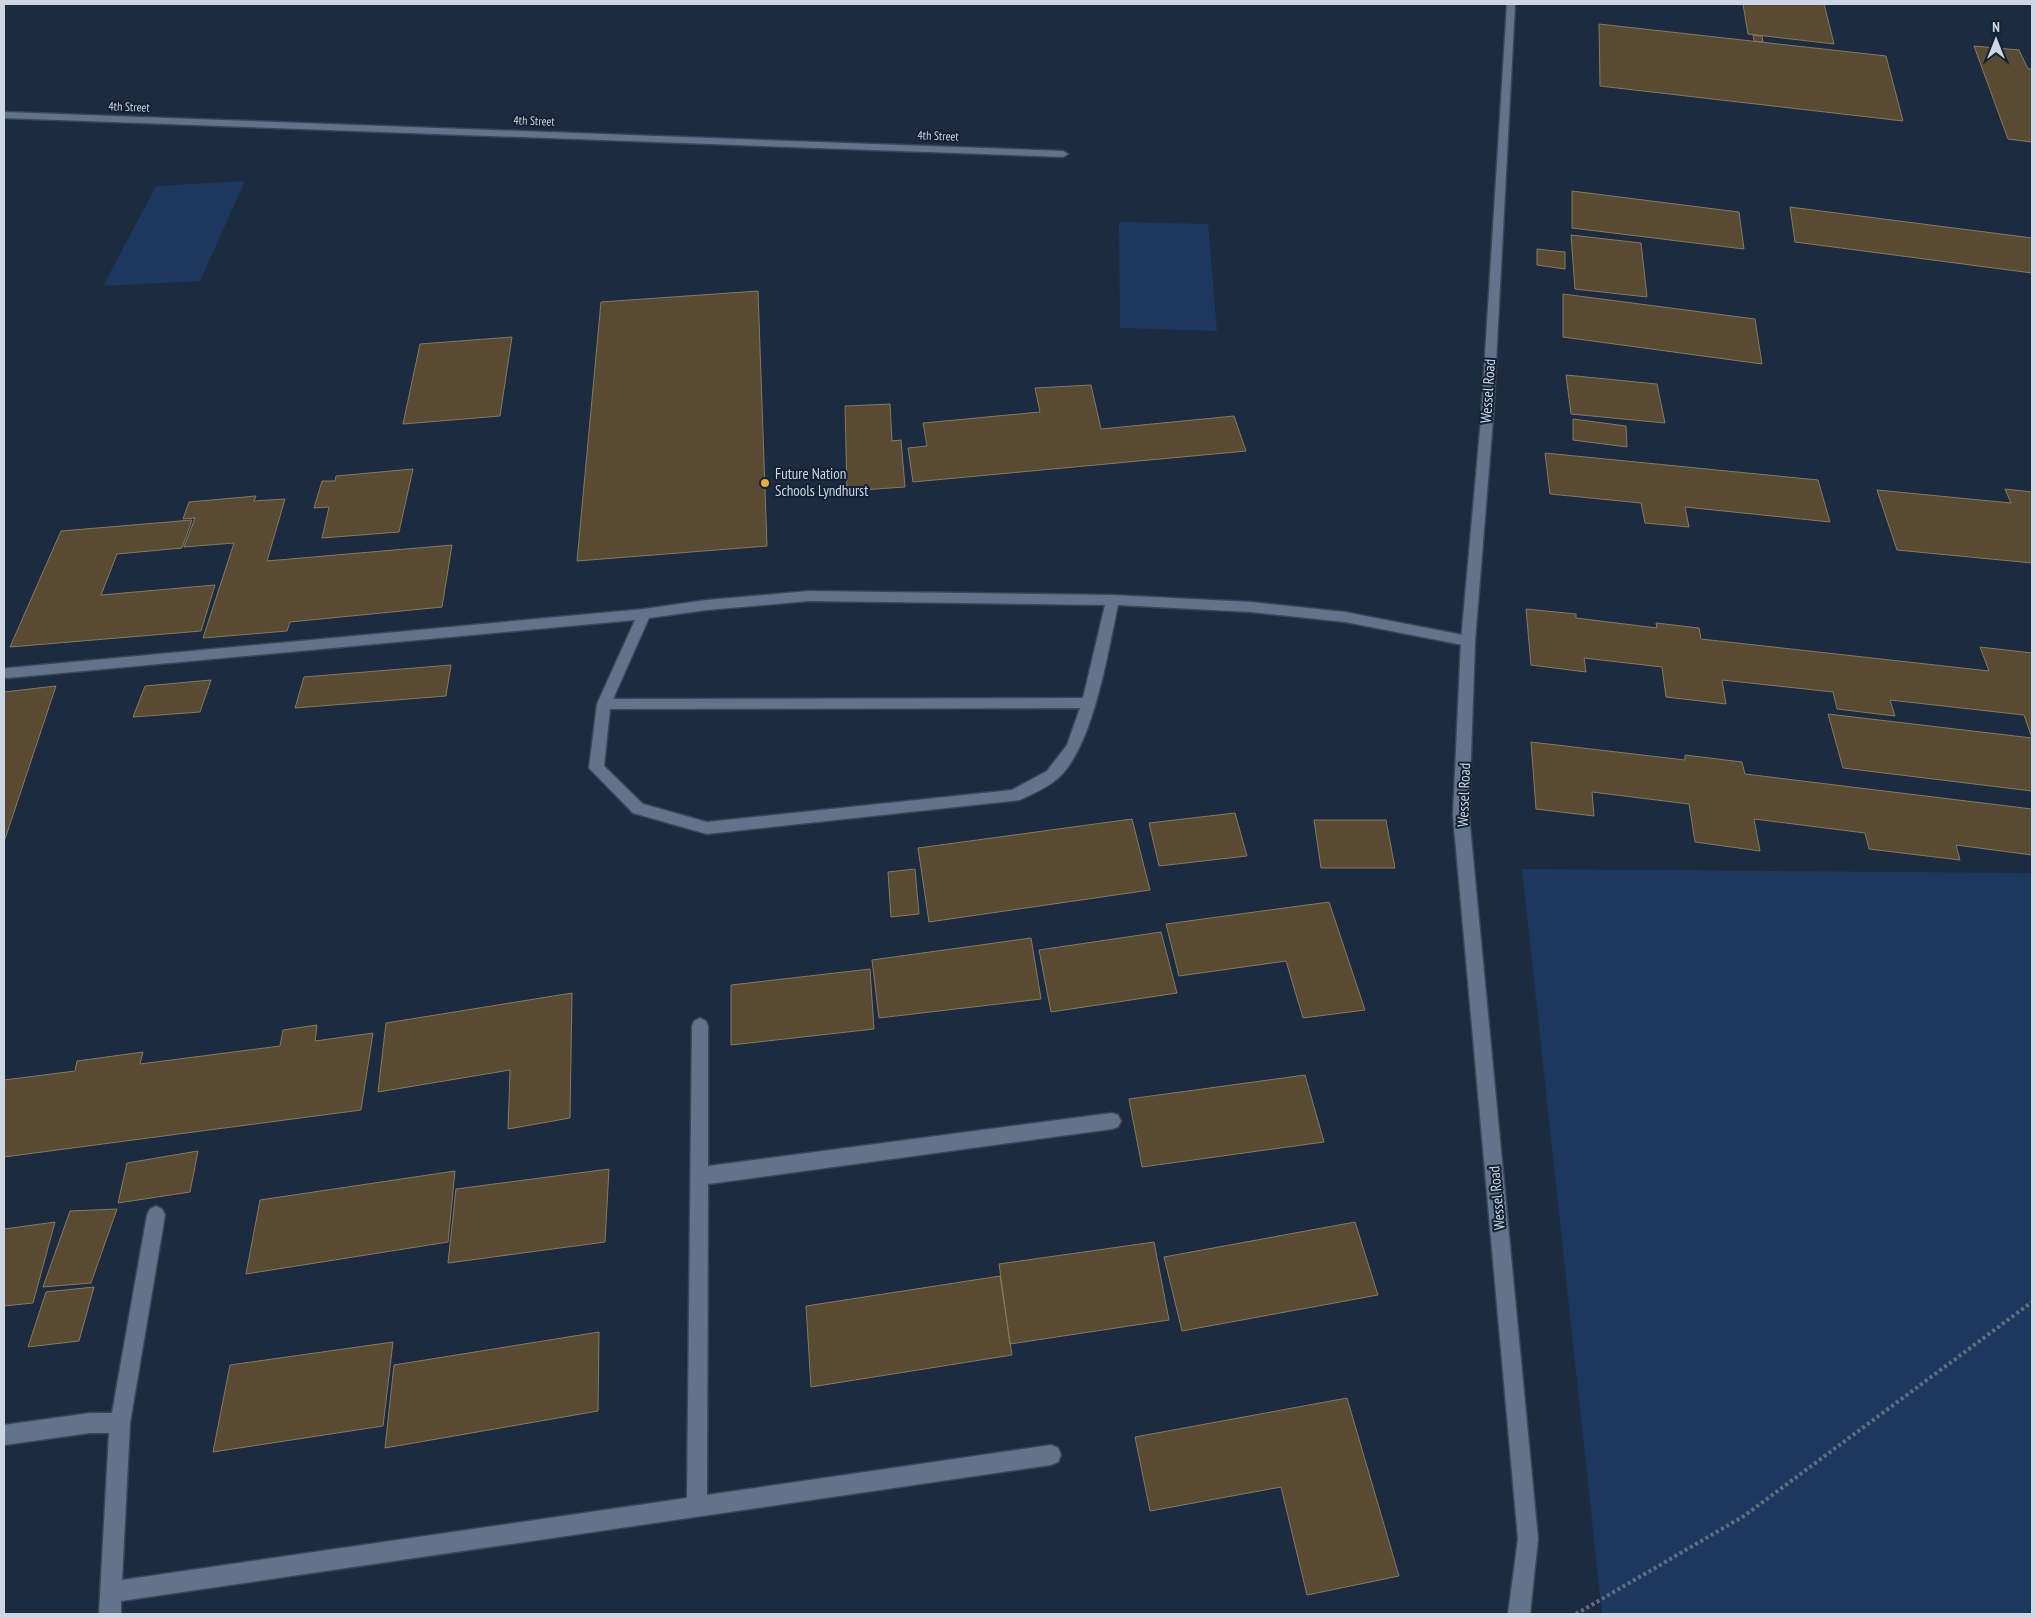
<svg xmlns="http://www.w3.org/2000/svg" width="2036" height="1618" font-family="'PT Sans Narrow',sans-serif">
  <rect width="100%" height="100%" fill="#1c2b3f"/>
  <path fill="#1c385e" d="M245,181L200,281L103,286L156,186Z
    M1119,222L1208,224L1217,331L1120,328Z
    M1522,869L2032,873V1614H1602Z"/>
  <path fill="#594b33" stroke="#87795f" d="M1743,4H1824L1834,44L1748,34Z
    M1599,24L1886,56L1903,121L1600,86Z
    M1753,35L1762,36L1763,42L1754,41Z
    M1974,46L2019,50L2028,69H2032V142L2008,139Z
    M1572,191L1739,212L1744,249L1572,228Z
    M1790,207L2032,238V273L1795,242Z
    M1571,235L1641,243L1647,297L1575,289Z
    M1537,249L1565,252V269L1537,265Z
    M758,291L767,546L577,561L601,302Z
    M1563,294L1755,319L1762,364L1563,337Z
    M512,337L500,416L403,424L420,344Z
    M1566,375L1657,384L1665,423L1571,414Z
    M1091,385L1101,429L1234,416L1246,451L913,482L908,448L927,446L923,423L1040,412L1035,388Z
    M890,404L892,441L901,440L905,487L847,491L845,406Z
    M1573,419L1626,426L1627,447L1573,440Z
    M1545,453L1818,480L1830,522L1685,507L1689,527L1645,523L1641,503L1550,494Z
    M413,469L399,532L322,538L329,507L314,508L322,481H335L336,476Z
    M2005,489L2032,492V563L1897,550L1877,490L2011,503Z
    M256,496L254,501L285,499L267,561L452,545L442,607L290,622L287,631L203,638L234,543L184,547L195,518L183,519L189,502Z
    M192,520L182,548L117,554L101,595L215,585L201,631L10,647L61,531Z
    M1526,609L1576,614V618L1657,628L1656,623L1699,628L1701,639L1989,671L1980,647L2032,653V738L2024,715L1890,700L1895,716L1837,709L1833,692L1722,680L1726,704L1666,697L1662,667L1584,658L1586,672L1531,665Z
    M451,665L446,696L295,708L304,677Z
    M211,680L200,712L133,717L145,686Z
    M56,686L4,842V692Z
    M1828,714L2032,738V791L1843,768Z
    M1531,742L1685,760V755L1742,762L1745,774L2032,809V855L1956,845L1960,860L1869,849L1865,833L1754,819L1760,851L1695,842L1689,804L1592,792L1594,816L1536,809Z
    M1235,813L1247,856L1159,866L1149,823Z
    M1132,819L1150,890L929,922L918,848Z
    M1314,820H1386L1395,868H1321Z
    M915,869L919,914L891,917L888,872Z
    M1329,902L1365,1010L1303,1018L1286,961L1179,976L1166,924Z
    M1161,932L1177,993L1051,1012L1039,950Z
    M1031,938L1041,999L879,1018L872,960Z
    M870,969L874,1029L731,1045V985Z
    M572,993L570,1118L508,1129L510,1070L378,1092L386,1023Z
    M317,1025L315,1041L373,1033L361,1110L4,1157V1080L75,1071L77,1061L143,1052L140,1064L280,1046L283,1030Z
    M1305,1075L1324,1142L1142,1167L1129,1099Z
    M198,1151L190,1192L118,1203L127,1163Z
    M609,1169L605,1242L448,1263L456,1189Z
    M455,1171L448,1242L246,1274L260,1200Z
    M117,1209L91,1283L43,1287L70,1211Z
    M55,1222L33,1303L4,1306V1229Z
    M1355,1222L1378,1295L1182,1331L1164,1257Z
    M1154,1242L1169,1320L1010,1344L999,1264Z
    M1000,1276L1012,1355L811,1387L806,1306Z
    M94,1287L79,1341L28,1347L46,1292Z
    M599,1332L598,1411L385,1448L394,1365Z
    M393,1342L383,1426L213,1452L230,1365Z
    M1347,1398L1399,1576L1307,1595L1281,1487L1150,1511L1135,1437Z"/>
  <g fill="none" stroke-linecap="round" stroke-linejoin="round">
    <defs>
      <path id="lane" d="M809,591L1113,595L1251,602L1345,612L1468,636L1473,637L1475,641L1473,645L1468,646L1345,622L1251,612L1118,605C1108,651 1093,749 1057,779C1047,788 1032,794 1020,800L707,834L633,813L589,768L597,704L635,620L8,678L4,677V669L8,668L644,609L707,600ZM809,601L1105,605L1083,698L613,699L649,618L707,610ZM1080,708L1067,745L1047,771L1012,790L707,822L643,804L604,766L610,709Z"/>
      <path id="street" d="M1507,4H1515L1493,419L1475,641L1469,815L1538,1539L1530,1614H1508L1518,1539L1453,815L1461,641L1481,419Z
        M4,112L1063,151L1068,154L1063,157L4,118Z
        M700,1018L706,1021L708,1026V1166L1112,1113L1118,1115L1121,1121L1118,1127L1112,1129L708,1184L707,1495L1051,1445L1058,1448L1061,1455L1058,1462L1051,1465L121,1601V1614H99L109,1433H90L4,1445V1425L90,1413H112L147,1215L150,1209L156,1206L162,1209L165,1215L130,1423L122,1580L687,1498L692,1026L694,1021Z"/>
    </defs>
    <use href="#lane" stroke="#3a4657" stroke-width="3"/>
    <use href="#street" stroke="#3a4657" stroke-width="3"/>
    <path stroke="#626f80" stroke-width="4" stroke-dasharray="3 3" stroke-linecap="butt" d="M1576,1614L1744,1516L2032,1302"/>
    <use href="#lane" fill="#62738b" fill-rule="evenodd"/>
    <use href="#street" fill="#62738b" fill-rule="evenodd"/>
  </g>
  <circle fill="#e5ad35" stroke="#132134" stroke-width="2" cx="765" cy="483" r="5"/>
  <g text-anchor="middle" stroke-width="4" stroke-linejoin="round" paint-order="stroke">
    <g font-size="12" fill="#cdd7e4" stroke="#132134">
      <text transform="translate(129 107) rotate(2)" y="4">4th Street</text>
      <text transform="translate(534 121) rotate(2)" y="4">4th Street</text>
      <text transform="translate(938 136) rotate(2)" y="4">4th Street</text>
    </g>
    <g font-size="15" fill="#cdd7e4" stroke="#132134">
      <text transform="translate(1488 391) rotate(-86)" y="5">Wessel Road</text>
      <text transform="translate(1464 795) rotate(-88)" y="5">Wessel Road</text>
      <text transform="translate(1497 1198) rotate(-95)" y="5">Wessel Road</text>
    </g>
    <g font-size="15" fill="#cdd7e4" stroke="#132134" text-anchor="start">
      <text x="775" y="479">Future Nation<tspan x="775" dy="17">Schools Lyndhurst</tspan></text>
    </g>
  </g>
  <rect width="2036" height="1618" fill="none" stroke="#cdd7e4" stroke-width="10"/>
  <g transform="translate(1996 40)" stroke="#132134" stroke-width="4" paint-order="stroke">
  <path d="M0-4L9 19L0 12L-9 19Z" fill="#cdd7e4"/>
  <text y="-8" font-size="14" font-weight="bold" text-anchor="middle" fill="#cdd7e4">N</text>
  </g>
</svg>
